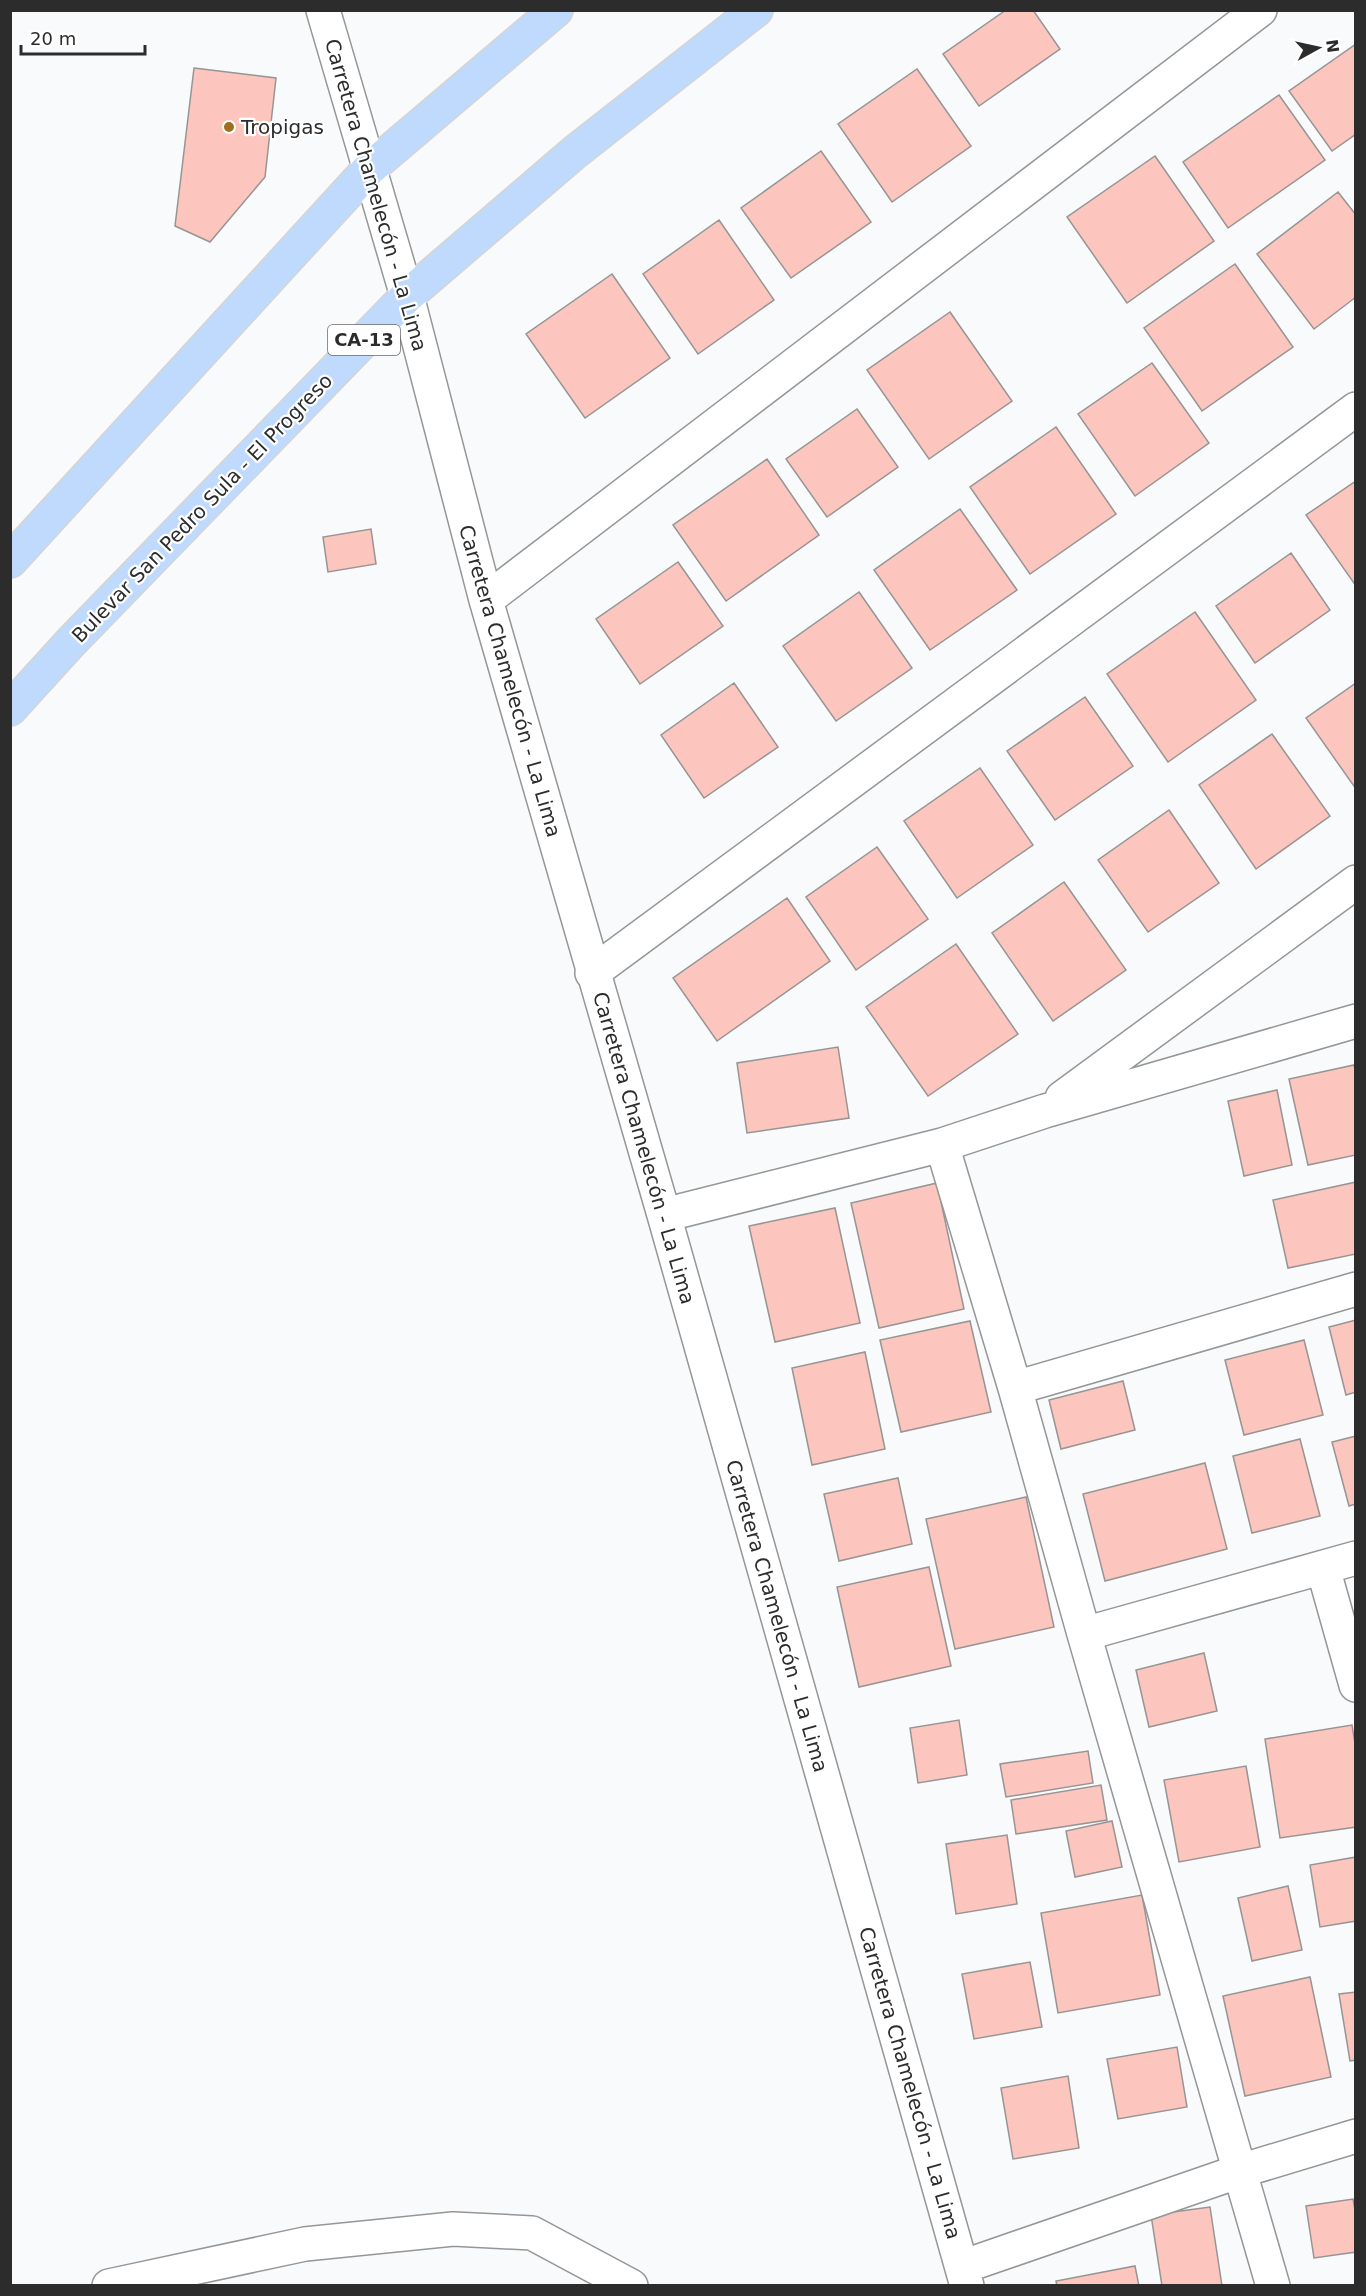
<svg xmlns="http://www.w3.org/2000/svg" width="1366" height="2296" font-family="'DejaVu Sans',sans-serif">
  <rect width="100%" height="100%" fill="#f9fafb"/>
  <path fill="#fcc5be" stroke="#969594" stroke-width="1.5" d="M1006,10H1033L1060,49L979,106L943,54Z
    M1356,44V134L1332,151L1289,91Z
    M194,68L276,78L265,177L210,242L175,226Z
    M917,69L971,146L892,202L838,124Z
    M1279,95L1325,160L1228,228L1183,162Z
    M821,151L871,222L791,278L741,208Z
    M1155,156L1214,241L1127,303L1067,217Z
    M1338,192L1356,215V297L1314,329L1257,254Z
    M719,220L774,300L698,354L643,274Z
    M1235,264L1293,347L1202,411L1144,328Z
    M612,274L670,358L585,418L526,334Z
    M950,312L1012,401L929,459L867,370Z
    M1152,363L1209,443L1135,496L1078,414Z
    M857,409L898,467L827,517L786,459Z
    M1056,427L1116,514L1030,574L970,487Z
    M767,459L819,535L726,601L673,525Z
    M1356,481V586L1306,515Z
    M960,509L1017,590L930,650L874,570Z
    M371,529L376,564L328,572L323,537Z
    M1291,553L1330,610L1255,663L1216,606Z
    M678,562L723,626L640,684L596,619Z
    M859,592L912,668L836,721L783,646Z
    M1195,612L1256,700L1168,762L1107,674Z
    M734,683L778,747L704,798L661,735Z
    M1356,683V789L1306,718Z
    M1085,697L1133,766L1055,820L1007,751Z
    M1272,734L1330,816L1256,869L1199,785Z
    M980,768L1033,845L957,898L904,821Z
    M1169,810L1219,883L1148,932L1098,860Z
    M877,847L928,919L856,970L806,897Z
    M1064,882L1126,970L1053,1021L992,933Z
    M787,898L830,961L717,1041L673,978Z
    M956,944L1018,1034L928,1096L866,1007Z
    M838,1047L849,1118L747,1133L737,1063Z
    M1354,1065L1356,1073V1155L1308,1165L1289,1079Z
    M1277,1090L1292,1165L1244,1176L1228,1101Z
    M1356,1182V1254L1288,1268L1273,1200Z
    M937,1183L964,1309L879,1328L851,1203Z
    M835,1208L860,1323L775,1342L749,1226Z
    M1356,1320V1392L1346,1395L1329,1327Z
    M970,1321L991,1412L901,1432L880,1340Z
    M1304,1340L1323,1415L1244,1435L1225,1360Z
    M865,1352L885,1449L812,1465L792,1368Z
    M1123,1381L1135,1430L1061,1449L1049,1400Z
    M1356,1436V1504L1349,1506L1332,1442Z
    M1300,1439L1320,1516L1252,1533L1233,1456Z
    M1205,1463L1227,1549L1105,1581L1083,1494Z
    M898,1478L912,1544L839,1561L824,1494Z
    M1026,1497L1054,1627L955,1649L926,1519Z
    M929,1567L951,1666L859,1687L837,1587Z
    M1204,1653L1217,1711L1149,1727L1136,1670Z
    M959,1720L967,1775L918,1783L910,1728Z
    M1352,1725L1356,1750V1827L1280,1838L1265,1739Z
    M1088,1751L1093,1783L1006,1797L1000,1764Z
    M1246,1766L1260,1847L1179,1862L1164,1780Z
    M1101,1785L1107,1820L1016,1834L1011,1800Z
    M1112,1821L1122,1867L1075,1877L1066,1831Z
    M1007,1835L1017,1904L956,1914L946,1844Z
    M1356,1857V1921L1320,1927L1310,1865Z
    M1288,1886L1302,1950L1252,1961L1238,1898Z
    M1142,1895L1160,1995L1058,2013L1041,1913Z
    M1030,1962L1042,2027L974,2039L962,1974Z
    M1310,1977L1331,2077L1245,2096L1223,1996Z
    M1356,1992V2060L1350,2061L1339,1994Z
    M1177,2047L1187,2107L1118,2119L1107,2059Z
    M1068,2076L1079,2148L1013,2159L1001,2088Z
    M1353,2199L1356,2216V2252L1314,2258L1306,2206Z
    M1210,2207L1222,2286H1162L1151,2215Z
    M1135,2266L1139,2286H1057L1056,2281Z"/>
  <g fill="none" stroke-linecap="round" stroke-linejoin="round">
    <defs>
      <path id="minor" d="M323,10L407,296L486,600L664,1215L967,2286
        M486,600L1260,10
        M592,973L1356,409
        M1062,1098L1356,882
        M942,1145L1015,1388L1084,1634L1273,2286
        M664,1215L942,1145L1045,1111L1356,1021
        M1015,1388L1356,1289
        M1323,1568L1356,1685
        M1084,1634L1356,1558
        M962,2267L1240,2171L1356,2136
        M109,2286L305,2244L453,2229L532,2233L631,2286"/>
      <path id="major" d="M10,561L369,169L556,10
        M10,709L71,642L407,296L575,152L756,10"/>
    </defs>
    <use href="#minor" stroke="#959697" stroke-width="36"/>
    <use href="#major" stroke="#d5d5d5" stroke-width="36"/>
    <use href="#minor" stroke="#fff" stroke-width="33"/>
    <use href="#major" stroke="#bfdafd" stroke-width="33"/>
  </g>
  <circle fill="#9e6e21" stroke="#fff" stroke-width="2" cx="229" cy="127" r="6"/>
  <g text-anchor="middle" stroke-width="4.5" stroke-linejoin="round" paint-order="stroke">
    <rect fill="#fff" stroke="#6b6b6b" stroke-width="1.5" x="328" y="325" width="72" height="30" rx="4.5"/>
    <g font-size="18" font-weight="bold" fill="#2c2c2c">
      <text x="364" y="346">CA-13</text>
    </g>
    <g font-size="20" fill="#2c2c2c" stroke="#fff" text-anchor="start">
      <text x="241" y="134">Tropigas</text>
    </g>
    <g font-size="20" fill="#2c2c2c" stroke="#fff">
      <text transform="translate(376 195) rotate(74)" y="7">Carretera Chamelecón - La Lima</text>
      <text transform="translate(202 508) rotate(-46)" y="7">Bulevar San Pedro Sula - El Progreso</text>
      <text transform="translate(510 681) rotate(74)" y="7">Carretera Chamelecón - La Lima</text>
      <text transform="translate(644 1148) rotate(74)" y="7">Carretera Chamelecón - La Lima</text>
      <text transform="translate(777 1616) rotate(74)" y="7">Carretera Chamelecón - La Lima</text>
      <text transform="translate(910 2083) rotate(74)" y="7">Carretera Chamelecón - La Lima</text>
    </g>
  </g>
  <rect width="1366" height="2296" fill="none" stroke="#2c2c2c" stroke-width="24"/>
  <g transform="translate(1318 48) rotate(82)" stroke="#ffffff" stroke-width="4.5" paint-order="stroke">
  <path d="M0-4.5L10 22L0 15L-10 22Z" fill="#2c2c2c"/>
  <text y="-9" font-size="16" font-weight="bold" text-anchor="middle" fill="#2c2c2c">N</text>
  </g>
  <path d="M21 45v9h124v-9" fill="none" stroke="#2c2c2c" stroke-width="3"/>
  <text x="30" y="45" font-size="18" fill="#2c2c2c" stroke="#ffffff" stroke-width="4.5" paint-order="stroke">20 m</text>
</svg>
